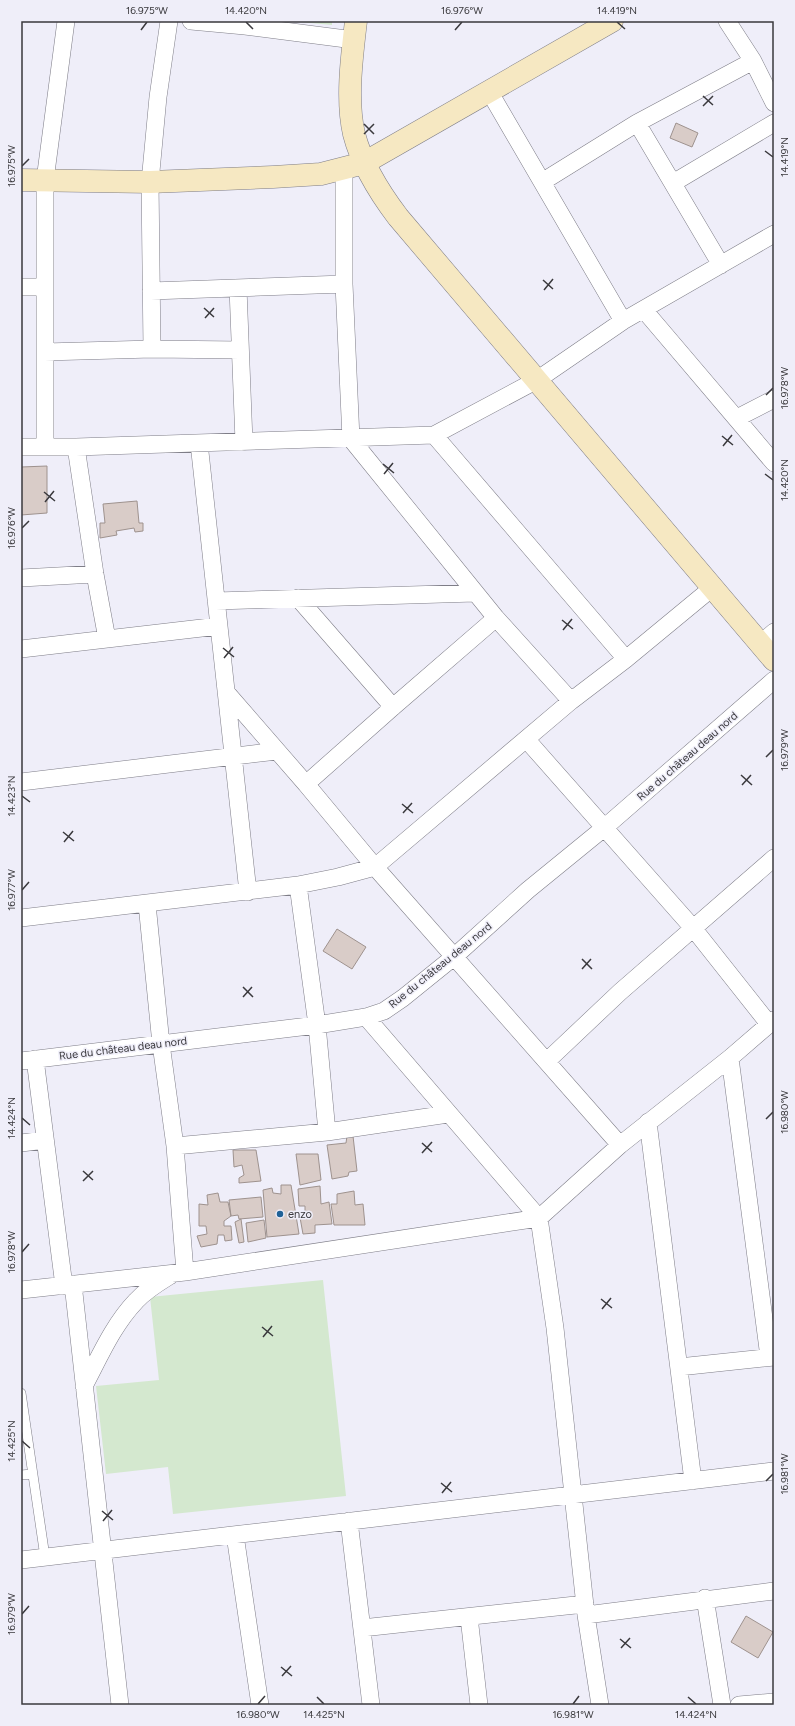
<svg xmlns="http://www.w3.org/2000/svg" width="795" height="1726" font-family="Figtree,sans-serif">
  <rect width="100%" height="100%" fill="#efeef9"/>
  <path fill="#d4e8cf" d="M290,21H332V25Z
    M323,1280L346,1496L173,1514L168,1467L106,1474L96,1386L159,1380L150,1297Z"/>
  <path fill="#d9ccc8" stroke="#9e928e" d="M676,123L698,133L692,147L670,138Z
    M47,466V513L21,515V467Z
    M137,501L139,523H143V531L135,532L134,528L116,531L117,535L100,538V523H105L103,504Z
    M337,929L366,947L352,969L323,951Z
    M347,1136H353L357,1171L349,1172L348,1176L332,1179L327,1145L346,1143Z
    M233,1150H256L261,1181L239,1183V1178L244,1175L242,1165L234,1167Z
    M296,1154H318L321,1180L300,1185Z
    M281,1185H291L299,1234L267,1237L263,1190L272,1188L273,1193L281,1194Z
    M320,1186L321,1204L329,1202L332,1224L315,1225V1233L303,1234L299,1212H305V1206H299L298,1189Z
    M354,1191L355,1205L363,1204L365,1225H334L331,1204H337V1194Z
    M218,1193L220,1202H228L231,1216L224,1221V1226H231L232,1240L225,1241L224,1235H218L217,1244L201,1247L197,1236L207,1234L206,1226H199V1204L208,1205L207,1195Z
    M261,1197L263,1217L239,1219L238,1215L231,1216L229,1200Z
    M241,1219L244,1242L239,1243L235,1222Z
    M264,1220L266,1238L248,1242L246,1223Z
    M746,1616L773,1632L758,1658L731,1642Z"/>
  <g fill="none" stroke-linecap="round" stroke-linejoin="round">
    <defs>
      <path id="service" d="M21,1393L45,1557
        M21,1475L32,1474"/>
      <path id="minor" d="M169,21L158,97L150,182L152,349L240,350
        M191,21L245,26L354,40
        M727,21L753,61L774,103
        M489,91L623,321
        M344,168V284L351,439L496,618L571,701
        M542,182L637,123
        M673,183L774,123
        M721,265L637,123L753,61
        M21,287H45
        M238,288L244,442
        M151,291L344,284
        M644,310L774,463
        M45,352L152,349
        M737,418L774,399
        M434,435L626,659
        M199,443L248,892
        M21,447H76L434,435L537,380L623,321L774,234
        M45,447V180L66,21
        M76,447L95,574L107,639L219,626
        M21,578L95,574
        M298,598L393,707
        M216,601L475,593
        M760,644L774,632
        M21,649L107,639
        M226,692L306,784L375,867L620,1145
        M526,739L693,928L769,1024
        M21,782L277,751
        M306,784L393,707L496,618
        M298,885L317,1025L327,1132
        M147,904L161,1044L175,1146L185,1272
        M21,918L298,885L338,877L375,867L571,701L626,659L712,588
        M366,1017L539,1218L555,1328L586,1615L600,1705
        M730,1058L769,1357
        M35,1059L64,1286
        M21,1061L317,1025L366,1017L384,1011L403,998L455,956L528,890L604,828L774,680
        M547,1061L620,992L774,858
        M648,1122L693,1481
        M21,1143L45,1140
        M175,1146L327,1132L448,1114
        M73,1284L120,1705
        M21,1290L185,1272L539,1218L620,1145L730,1058L774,1020
        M679,1367L774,1357
        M84,1386C99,1358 113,1325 136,1301C146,1290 158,1283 171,1275
        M349,1521L371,1705
        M235,1535L260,1705
        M21,1560L774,1471
        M705,1598L722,1705
        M586,1615L774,1591
        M469,1617L479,1705
        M362,1628L585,1604
        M739,1705L774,1702"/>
      <path id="secondary" d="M356,21C352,55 346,100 354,134C362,165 379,192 398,217L774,660
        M21,180L150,182L273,177L321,174L364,163L612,21"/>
    </defs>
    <use href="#service" stroke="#7e7d87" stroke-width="10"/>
    <use href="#minor" stroke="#7e7d87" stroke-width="18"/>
    <use href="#secondary" stroke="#7e7d87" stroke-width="23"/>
    <use href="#service" stroke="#fff" stroke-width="9"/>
    <use href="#minor" stroke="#fff" stroke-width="17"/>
    <use href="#secondary" stroke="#f6e8c2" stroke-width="22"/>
  </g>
  <path fill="none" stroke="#3a393d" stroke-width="1.5" d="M246,22L253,29M617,22L625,29M141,30L147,22M455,30L462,22M703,96L713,105M703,106L713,96M364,124L374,134M364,134L374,124M765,151L773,157M22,166L29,159M543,280L553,289M544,290L553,279M204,308L214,317M205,318L214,308M766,395L773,388M722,436L733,445M723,446L732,435M383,464L394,473M384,474L393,463M765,474L773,480M44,492L55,501M45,502L54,491M22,528L29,521M562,620L573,629M563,630L572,619M223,648L234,657M224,658L233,647M766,757L773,750M741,775L752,785M742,785L751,775M22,796L30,802M402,804L413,813M403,813L412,803M63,832L74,841M64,842L73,831M22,890L29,882M582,959L592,969M582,969L591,959M243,987L253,997M243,997L252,987M22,1118L30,1125M766,1119L773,1112M422,1143L432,1152M422,1153L432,1142M83,1171L93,1180M83,1181L93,1171M22,1252L29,1244M601,1299L612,1308M602,1309L611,1298M262,1327L273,1336M263,1337L272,1326M22,1441L30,1448M766,1481L773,1474M441,1483L452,1492M442,1493L451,1482M102,1511L113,1520M103,1521L112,1510M22,1614L29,1606M620,1639L631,1648M621,1648L630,1638M281,1667L292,1676M282,1676L291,1666M317,1697L324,1704M688,1697L696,1704M258,1704L265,1696M573,1704L579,1696"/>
  <circle fill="#1f6197" stroke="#efeef9" stroke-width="1.5" cx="280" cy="1214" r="4"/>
  <g text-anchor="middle" stroke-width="3" stroke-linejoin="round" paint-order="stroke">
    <g font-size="11" fill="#3a393d" stroke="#efeef9">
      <text transform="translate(687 756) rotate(-41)" y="4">Rue du château deau nord</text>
      <text transform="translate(440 965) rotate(-39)" y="4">Rue du château deau nord</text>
      <text transform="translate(123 1048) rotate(-7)" y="4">Rue du château deau nord</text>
    </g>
    <g font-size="11" fill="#3a393d" stroke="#efeef9" text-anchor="start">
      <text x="288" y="1218">enzo</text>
    </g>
  </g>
  <rect width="795" height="1726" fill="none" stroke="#efeef9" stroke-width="44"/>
  <rect x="22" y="22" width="751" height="1682" fill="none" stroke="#3a393d" stroke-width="1.5"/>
  <g font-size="10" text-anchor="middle" fill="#3a393d">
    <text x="147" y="14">16.975°W</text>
    <text x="246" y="14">14.420°N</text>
    <text x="462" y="14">16.976°W</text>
    <text x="617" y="14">14.419°N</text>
    <text transform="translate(784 157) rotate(-90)" y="4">14.419°N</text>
    <text transform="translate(11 166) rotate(-90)" y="4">16.975°W</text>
    <text transform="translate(784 388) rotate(-90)" y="4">16.978°W</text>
    <text transform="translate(784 480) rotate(-90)" y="4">14.420°N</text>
    <text transform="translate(11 528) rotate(-90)" y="4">16.976°W</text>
    <text transform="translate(784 750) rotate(-90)" y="4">16.979°W</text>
    <text transform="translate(11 796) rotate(-90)" y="4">14.423°N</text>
    <text transform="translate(11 890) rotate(-90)" y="4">16.977°W</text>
    <text transform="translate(784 1112) rotate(-90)" y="4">16.980°W</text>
    <text transform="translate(11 1118) rotate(-90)" y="4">14.424°N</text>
    <text transform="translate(11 1252) rotate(-90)" y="4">16.978°W</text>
    <text transform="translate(11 1441) rotate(-90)" y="4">14.425°N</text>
    <text transform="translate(784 1474) rotate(-90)" y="4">16.981°W</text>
    <text transform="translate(11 1614) rotate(-90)" y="4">16.979°W</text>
    <text x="258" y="1718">16.980°W</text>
    <text x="324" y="1718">14.425°N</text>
    <text x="573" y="1718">16.981°W</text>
    <text x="696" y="1718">14.424°N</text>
  </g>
</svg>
